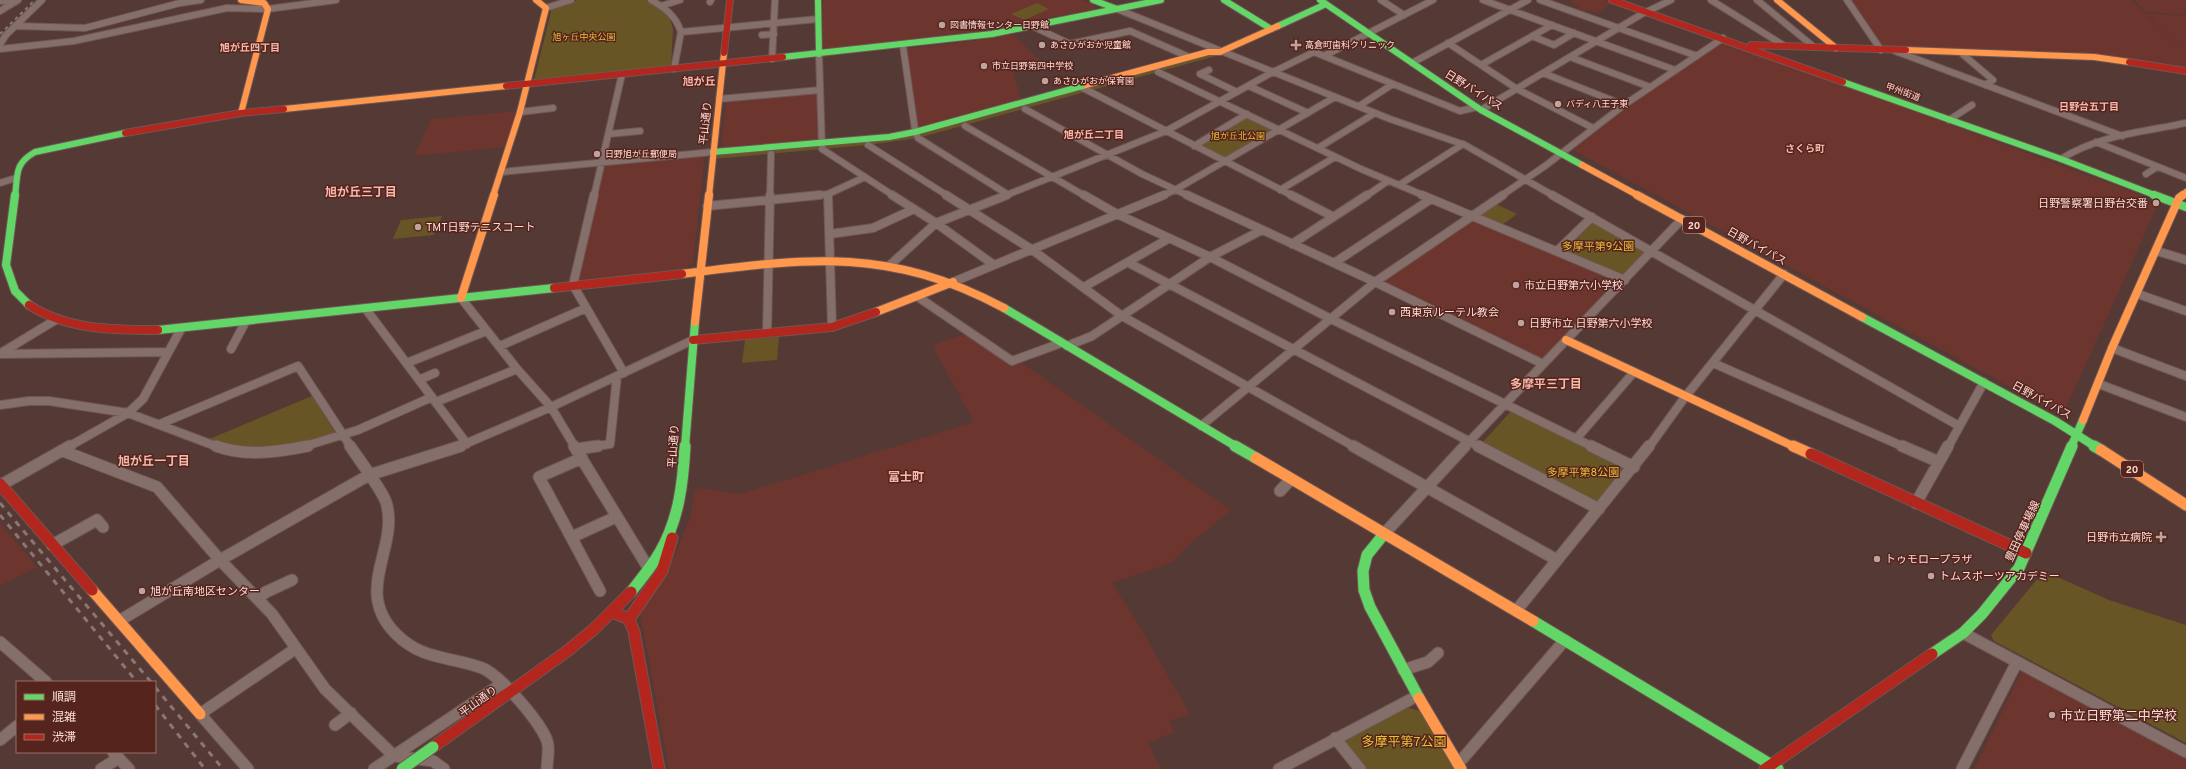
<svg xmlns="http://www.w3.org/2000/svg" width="2186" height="769" font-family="Overpass,'Noto Sans JP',sans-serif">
  <rect width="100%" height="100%" fill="#543934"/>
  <path fill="#6c362f" d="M823,0H1082L1095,6V9L961,35L823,50Z
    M1573,0H1604L1613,3L1597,13L1588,10L1581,14L1573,11L1582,6L1570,2Z
    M1850,0H2131L2180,48L2146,13L2186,16V69L2090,54L1884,47Z
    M2134,0H2186V15L2145,12Z
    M1013,34L1043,64L1023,69L1011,64L1022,102L915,130L903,49L972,41Z
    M1723,41L2149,198L2146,202L2157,207L2065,410L2051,409L1573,150L1637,100Z
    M820,90L821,141L721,149L726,99Z
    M517,111L504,147L414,156L431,119Z
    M705,153L693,263L684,269L574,281L602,162Z
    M1472,216L1625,280L1543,364L1375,282Z
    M970,333L1018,360L1231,510L1190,544L1173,562L1112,583L1136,620L1190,714L1169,721L1175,732L1148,743L1161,769H669L640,614L675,555L691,515L694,491L700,488L740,494L974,422L932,345Z
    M0,523L37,567L0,586Z
    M2022,671L2186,759V769H1974Z"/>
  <path fill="#685525" d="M578,0H645L663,11L670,19L673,29L671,66L534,80L552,8Z
    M1037,3L1049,9L1024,20L1011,14Z
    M1220,52L1216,56L918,138L868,145L713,159V152L889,137Z
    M1247,114L1279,129L1224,161L1194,146Z
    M1496,204L1517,214L1502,225L1479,216Z
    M442,216L434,235L393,239L401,220Z
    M1593,222L1646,253L1623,276L1562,249Z
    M779,337L777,360L742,363L745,340Z
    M312,396L337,435L298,446L248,449L207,440Z
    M1512,410L1625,467L1596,505L1482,443Z
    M2044,571L2109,600L2186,625V743L1994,641L1991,635Z
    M1408,708L1421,711L1454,769H1364L1345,746L1347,737Z"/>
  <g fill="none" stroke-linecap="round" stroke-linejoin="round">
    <defs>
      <path id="street-far2" d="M651,0C665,8 676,16 681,32L674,69
        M1381,0L1404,15
        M1483,0L1675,70
        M1540,0L1697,56
        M1711,0L1783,45
        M1757,0L1814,47
        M1847,0L1881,50
        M0,1L14,0
        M710,2L711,0
        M661,6L680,0
        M546,8L571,0
        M1117,9L1390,119L1465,145L1554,196
        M0,11L18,0
        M16,26L85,28L180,3L201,0
        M1032,26L1070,44L1130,31L1189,57
        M681,32L818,19
        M762,35L774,34
        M1532,36L1554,45L1574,33
        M1448,43L1517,89L1593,128
        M0,44L6,35L42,0
        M903,46L915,130L918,138L1007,194
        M0,49L74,41L227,8L268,9L336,0
        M1895,51L2122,136
        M1960,52L1993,80L1985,85
        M819,54L822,149L894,196
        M1324,56L1433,0
        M1570,57L1650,87
        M772,59L775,0
        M1412,63L1528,0
        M1481,65L1552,25
        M1209,70L1200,74L1237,92
        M1158,72L1361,169L1425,196
        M1543,73L1624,105
        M1249,86L1308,113
        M1081,87L1293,196
        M719,99L820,90
        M1359,106L1393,84
        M1025,109L1142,174L1189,196
        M1481,110L1642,14L1671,0
        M520,112L553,108
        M1949,120L1972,105
        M965,126L1085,196
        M609,134L640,131
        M2096,142L2186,178
        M868,145L948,196
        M1194,146L1247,114
        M1318,148L1375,113
        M2061,159C2098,135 2144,132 2186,123
        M501,172L713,152
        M2146,174L2157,167
        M0,183L16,178
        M1399,185L1463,144
        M1280,190L1335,157
        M828,194V196
        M594,196L622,74
        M770,196L771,154
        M810,196L828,194L865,177
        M1004,196L1166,131L1273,72L1314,52L1460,111L1477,107
        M1161,196L1175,190L1335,97
        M1366,196L1388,181
        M1501,196L1545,166L1624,105L1723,38"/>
      <path id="street-far1" d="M594,195L573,285L624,373
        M828,195L832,327
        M892,195L936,223L994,265
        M946,195L1031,249L1122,316L1355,447
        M1084,195L1117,214L1210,257L1331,319L1593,447
        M1187,195L1375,282L1543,364
        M1291,195L1332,216
        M1422,195L1625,280
        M1552,195L1959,426
        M707,206L820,195
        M830,234L873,228L914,209
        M1292,244L1367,195
        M1557,251L1592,217
        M2157,251L2186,260
        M1129,263L1480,447
        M1334,263L1431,199
        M890,265L936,223L1007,195
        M953,282L1164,195
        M1084,287L1168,239
        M2138,294L2186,311
        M918,297L1012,361L1061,343
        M461,298L517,369L551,407L575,447
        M365,308L467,444
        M767,333L770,195
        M500,346L586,308
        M1067,346L1092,336L1210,257L1262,230
        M2112,348L2186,376
        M231,349L246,321
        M1,353L57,319
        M0,354L168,352
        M407,363L486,331
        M1713,363L1904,447
        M419,380L435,373
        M2099,384L2186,417
        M436,402L517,369
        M0,405L29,401H49L128,413L218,447
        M160,424L298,366L351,447
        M1201,426L1375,282L1503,195
        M1576,439L1634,372
        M68,447L128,413L143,399L181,329
        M302,447L358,430L432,397
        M458,447L551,407L693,340
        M591,447L610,444L617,376
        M1464,447L1682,219
        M1649,447L1685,397L1784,274
        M1948,447L1984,382"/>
      <path id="street" d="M216,446C245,457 278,452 308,446
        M350,446C358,458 382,490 386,502C400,548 352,590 396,634C423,661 451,656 482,668C499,674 546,727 548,745C549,752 547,761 547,769
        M574,446L649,569
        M1353,446L1557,560
        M1478,446L1599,509
        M1591,446L1634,467
        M1902,446L1939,462
        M576,449L598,446
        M63,451L157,487L220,560L272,614L325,689L394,756L433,761L444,769
        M582,458L539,477L600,591
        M1,485L70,446
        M1280,491L1291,479
        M1916,503L1948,446
        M1384,534L1465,446
        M572,537L616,517
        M52,545L97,520L103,527
        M258,598L266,592L292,580
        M1516,611L1649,446
        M119,621L220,560L369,475L461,446
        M1963,633L2186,752
        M0,642L46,682
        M1403,670L1428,662L1438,653
        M335,725L351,713
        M1335,738L1360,769
        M0,740L17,726
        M113,752L129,769
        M1458,764L1565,640
        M101,769L119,758
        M248,769L200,714L295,649
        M374,769L503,683
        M1279,769L1417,696
        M1962,769L2017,662"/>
      <path id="fast-far2" d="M818,0L819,54
        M1093,0L1117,9
        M1224,0L1271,29
        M1320,0L1481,110L1582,165
        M1278,26L1326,4
        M783,57L992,34L1161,0
        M1843,82L2061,159L2157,196
        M713,152L889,137L915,132L1086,85
        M15,196C18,174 14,164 35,152L125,133"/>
      <path id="fast-far1" d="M15,195L6,265L15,291L29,305
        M2154,195L2186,207
        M1004,308L1237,447
        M1862,317L2055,421L2096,447
        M158,330L554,288
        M685,447L695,322
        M2071,447L2083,420"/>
      <path id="fast" d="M1235,446L1256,458
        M2094,446L2101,450
        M1384,534L1367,555L1363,571L1364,590L1370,607L1419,698
        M631,592C641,579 652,566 660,552C679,519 683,483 685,446
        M1533,621L1778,769
        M1932,654L1963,633L1982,614L2019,568L2072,446"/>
      <path id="slow-far2" d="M241,0L264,3L268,9L241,113
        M1777,0L1836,48
        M1906,50L2094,57L2129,62
        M1086,85L1208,52H1220L1278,26
        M284,109L506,86
        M1582,165L1639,196
        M493,196L520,112L546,8L536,0
        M709,196L724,53
        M2182,196L2186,192"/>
      <path id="slow-far1" d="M1637,195L1862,317
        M682,274C807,258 888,246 1004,308
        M461,298L494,195
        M876,312L953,282
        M695,322L709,195
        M1566,340L1795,447
        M2083,420L2112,348L2179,198L2183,195"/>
      <path id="slow" d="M1793,446L1811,454
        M2101,450L2186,505
        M1256,458L1533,621
        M92,590L200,714
        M1419,698L1461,769"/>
      <path id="jam-far2" d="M1612,0L1843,82
        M1751,45L1906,50
        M724,53L730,0
        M2129,62L2186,71
        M506,86L783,57
        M125,133L241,113L284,109"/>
      <path id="jam-far1" d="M554,288L682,274
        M29,305C67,330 113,330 158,330
        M693,340L832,327L876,312"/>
      <path id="jam" d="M1811,454L2026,553
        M0,484L92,590
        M614,613L629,619L634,632L659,769
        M629,619L662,571L672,538
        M433,747L566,652L593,630L631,592
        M1765,769L1932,654"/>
    </defs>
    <use href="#street-far2" stroke="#6f5653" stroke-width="8"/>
    <use href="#street-far1" stroke="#6f5653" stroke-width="10"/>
    <use href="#street" stroke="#6f5653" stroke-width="13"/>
    <use href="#fast-far2" stroke="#6f5653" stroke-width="8"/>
    <use href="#fast-far1" stroke="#6f5653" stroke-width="10"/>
    <use href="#fast" stroke="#6f5653" stroke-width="13"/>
    <use href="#slow-far2" stroke="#6f5653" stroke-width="8"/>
    <use href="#slow-far1" stroke="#6f5653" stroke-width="10"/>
    <use href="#slow" stroke="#6f5653" stroke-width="13"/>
    <use href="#jam-far2" stroke="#6f5653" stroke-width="8"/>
    <use href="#jam-far1" stroke="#6f5653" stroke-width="10"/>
    <use href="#jam" stroke="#6f5653" stroke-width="13"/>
    <use href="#street-far2" stroke="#846f6b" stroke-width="6"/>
    <use href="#street-far1" stroke="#846f6b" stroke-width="8"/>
    <use href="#street" stroke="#846f6b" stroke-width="11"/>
    <use href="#fast-far2" stroke="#63d668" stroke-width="6"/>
    <use href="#fast-far1" stroke="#63d668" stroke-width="8"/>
    <use href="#fast" stroke="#63d668" stroke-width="11"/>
    <use href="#slow-far2" stroke="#ff974d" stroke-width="6"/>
    <use href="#slow-far1" stroke="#ff974d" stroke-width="8"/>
    <use href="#slow" stroke="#ff974d" stroke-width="11"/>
    <use href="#jam-far2" stroke="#b3261e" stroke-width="6"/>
    <use href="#jam-far1" stroke="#b3261e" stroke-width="8"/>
    <use href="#jam" stroke="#b3261e" stroke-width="11"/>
    <path stroke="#8a7674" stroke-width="2" stroke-dasharray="3.5 3.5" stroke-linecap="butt" d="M0,34L35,0"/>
    <path stroke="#8a7674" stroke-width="3" stroke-dasharray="6 6" stroke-linecap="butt" d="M0,503L151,682
      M0,515L137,682
      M155,687L223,769
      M155,705L205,769"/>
    <defs>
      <path id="fast-bridge" d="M402,769L433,747"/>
    </defs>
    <use href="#fast-bridge" stroke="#6f5653" stroke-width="13" stroke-linecap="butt"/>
    <use href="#fast-bridge" stroke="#63d668" stroke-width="11"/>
  </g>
  <g fill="#c1a39d" stroke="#55241d" stroke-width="1.5">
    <circle cx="942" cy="25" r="4"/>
    <circle cx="1042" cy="45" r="4"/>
    <path d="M1294 39h4v4h4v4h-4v4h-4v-4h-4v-4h4z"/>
    <circle cx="984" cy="66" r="4"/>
    <circle cx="1045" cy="81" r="4"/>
    <circle cx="1558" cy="104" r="4"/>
    <circle cx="597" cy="154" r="4"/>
    <circle cx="2156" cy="203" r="4"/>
    <circle cx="418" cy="227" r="4"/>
    <circle cx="1516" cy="285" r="4"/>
    <circle cx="1392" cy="312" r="4"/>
    <circle cx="1521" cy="323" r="4"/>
    <path d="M2159 531h4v4h4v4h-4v4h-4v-4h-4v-4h4z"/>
    <circle cx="1877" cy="559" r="4"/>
    <circle cx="1931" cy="576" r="4"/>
    <circle cx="142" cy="591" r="4"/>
    <circle cx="2052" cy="715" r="4"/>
  </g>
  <g text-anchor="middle" stroke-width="3" stroke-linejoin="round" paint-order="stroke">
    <g font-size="9" fill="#fcdcd6" stroke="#55241d" text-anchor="start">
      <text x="950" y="28">図書情報センター日野館</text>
      <text x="1050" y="48">あさひがおか児童館</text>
      <text x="1305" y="48">高倉町歯科クリニック</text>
      <text x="992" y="69">市立日野第四中学校</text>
      <text x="1053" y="84">あさひがおか保育園</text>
      <text x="1566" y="107">バディ八王子東</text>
      <text x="605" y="157">日野旭が丘郵便局</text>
    </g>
    <g font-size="9" fill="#e9be39" stroke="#55241d">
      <text x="584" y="40">旭ヶ丘中央公園</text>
      <text x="1238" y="139">旭が丘北公園</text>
    </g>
    <g font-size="9" fill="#fcdcd6" stroke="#55241d">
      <text transform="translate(1903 92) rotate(20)" y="3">甲州街道</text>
    </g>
    <g font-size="10" font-weight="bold" fill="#f6b8ad" stroke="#55241d">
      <text x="250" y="51">旭が丘四丁目</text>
      <text x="2089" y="110">日野台五丁目</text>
      <text x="1094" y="138">旭が丘二丁目</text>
      <text x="1805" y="152">さくら町</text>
    </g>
    <g fill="#55241d" stroke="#caa59e" stroke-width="1">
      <rect x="1683" y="217" width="22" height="16" rx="3"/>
      <rect x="2121" y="461" width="22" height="16" rx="3"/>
    </g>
    <g font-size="10" font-weight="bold" fill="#fcdcd6">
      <text x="1694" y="229">20</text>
      <text x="2132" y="473">20</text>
    </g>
    <g font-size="11" font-weight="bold" fill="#f6b8ad" stroke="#55241d">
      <text x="699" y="85">旭が丘</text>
    </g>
    <g font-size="11" fill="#fcdcd6" stroke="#55241d">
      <text transform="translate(1474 90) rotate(32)" y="4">日野バイパス</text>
      <text transform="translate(705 123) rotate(-84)" y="4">平山通り</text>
      <text transform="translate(1757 246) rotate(29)" y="4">日野バイパス</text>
      <text transform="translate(2042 400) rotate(29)" y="4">日野バイパス</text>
      <text transform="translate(673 446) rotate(-86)" y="4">平山通り</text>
      <text transform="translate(2022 531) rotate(-65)" y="4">豊田停車場線</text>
      <text transform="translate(478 701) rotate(-36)" y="4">平山通り</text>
    </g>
    <g font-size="11" fill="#fcdcd6" stroke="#55241d" text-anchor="start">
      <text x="2148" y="207" text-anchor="end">日野警察署日野台交番</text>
      <text x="426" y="231">TMT日野テニスコート</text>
      <text x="1524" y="289">市立日野第六小学校</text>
      <text x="1400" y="316">西東京ルーテル教会</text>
      <text x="1529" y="327">日野市立 日野第六小学校</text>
      <text x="2152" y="541" text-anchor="end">日野市立病院</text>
      <text x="1885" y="563">トゥモロープラザ</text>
      <text x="1939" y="580">トムスポーツアカデミー</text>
      <text x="150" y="595">旭が丘南地区センター</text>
    </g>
    <g font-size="11" fill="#e9be39" stroke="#55241d">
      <text x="1598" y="250">多摩平第9公園</text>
      <text x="1583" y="476">多摩平第8公園</text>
    </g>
    <g font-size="12" font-weight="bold" fill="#f6b8ad" stroke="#55241d">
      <text x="361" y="196">旭が丘三丁目</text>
      <text x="1546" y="388">多摩平三丁目</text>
      <text x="154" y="465">旭が丘一丁目</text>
      <text x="906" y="481">富士町</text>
    </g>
    <g font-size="13" fill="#fcdcd6" stroke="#55241d" text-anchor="start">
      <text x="2060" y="720">市立日野第二中学校</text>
    </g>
    <g font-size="13" fill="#e9be39" stroke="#55241d">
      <text x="1404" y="746">多摩平第7公園</text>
    </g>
  </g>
  <rect x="16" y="681" width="140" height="72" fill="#55241d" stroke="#986e67"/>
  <rect x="24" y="694" width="20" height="6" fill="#63d668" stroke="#986e67"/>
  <text x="52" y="701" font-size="12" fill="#fcdcd6">順調</text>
  <rect x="24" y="714" width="20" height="6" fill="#ff974d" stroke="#986e67"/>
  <text x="52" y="721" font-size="12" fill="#fcdcd6">混雑</text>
  <rect x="24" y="734" width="20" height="6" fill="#b3261e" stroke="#986e67"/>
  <text x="52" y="741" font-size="12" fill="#fcdcd6">渋滞</text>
</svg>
